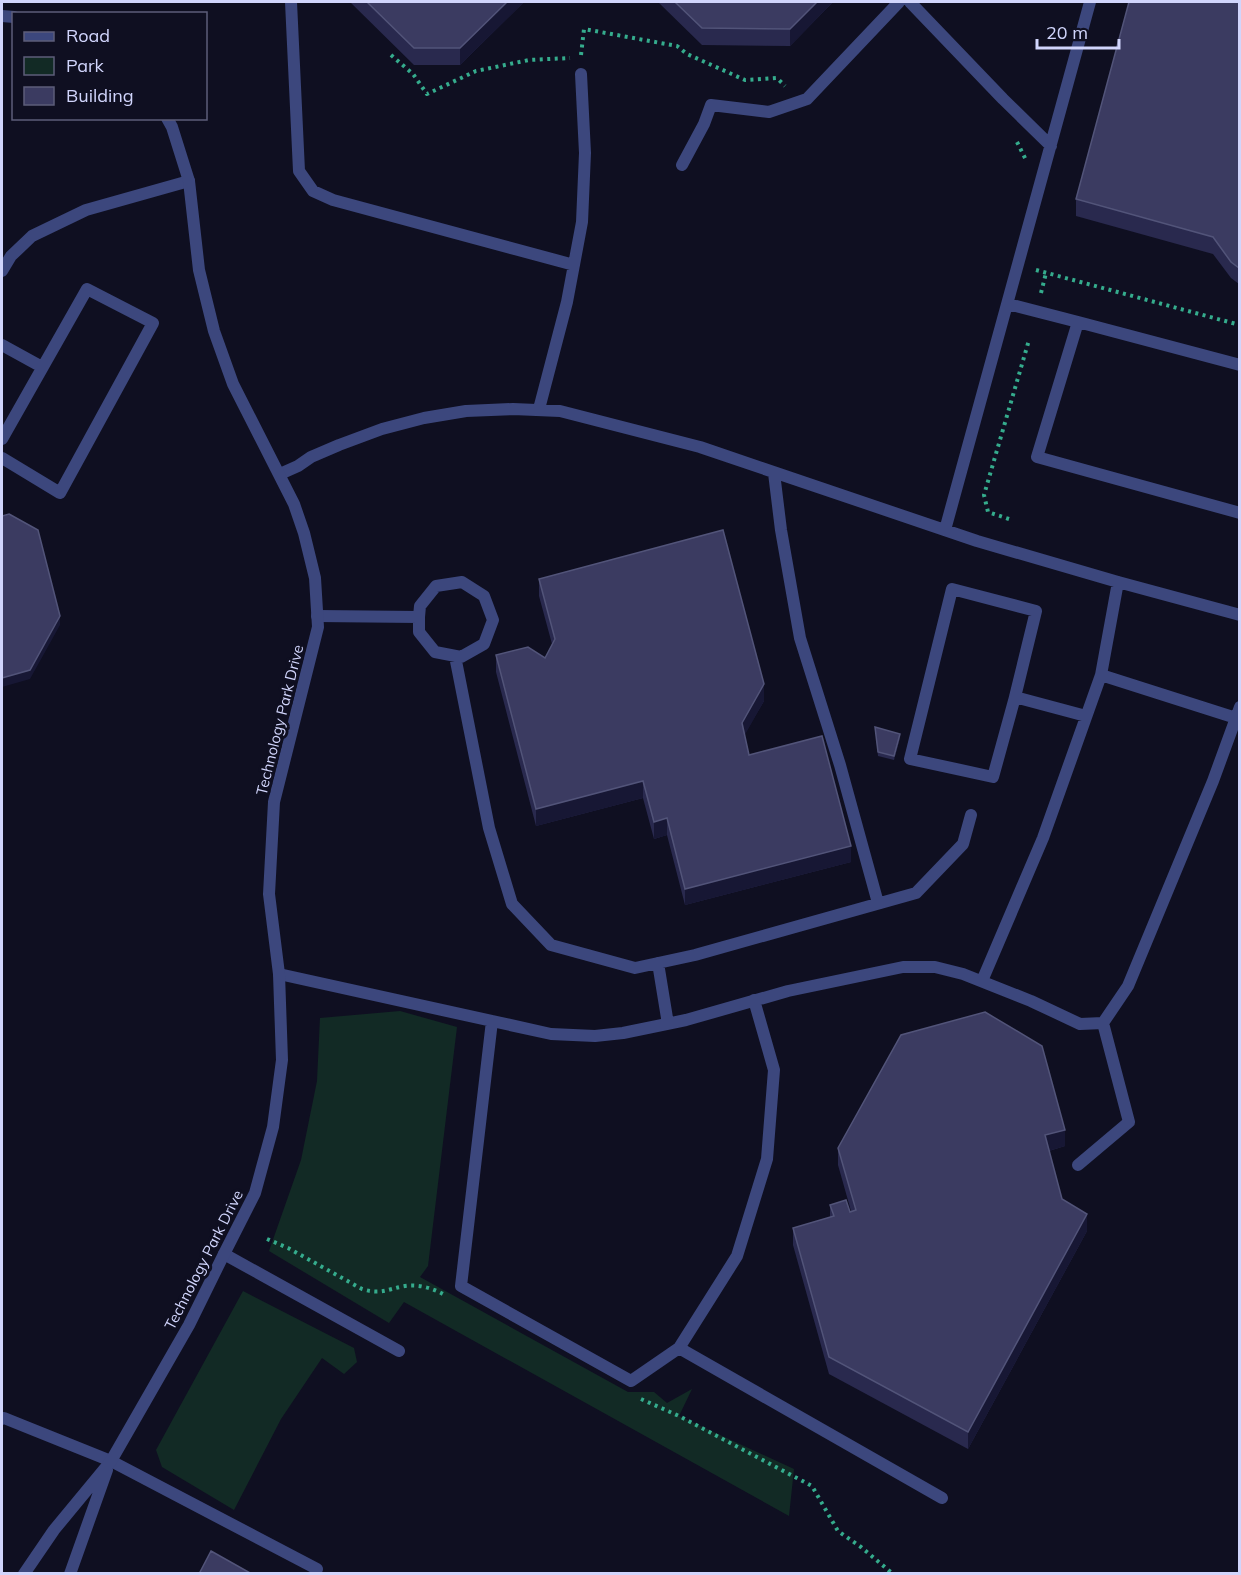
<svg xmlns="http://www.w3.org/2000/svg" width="1241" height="1575" font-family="Mulish,sans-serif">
  <rect width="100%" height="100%" fill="#0f0f21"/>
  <path fill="#122a25" d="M400,1011L457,1027L428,1266L420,1277L628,1392H654L667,1403L692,1389L679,1416L794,1469L789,1516L404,1302L389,1323L269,1251L301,1160L317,1081L320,1018Z
    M243,1291L354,1348L357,1362L344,1374L322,1358L281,1419L234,1510L162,1467L156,1450Z"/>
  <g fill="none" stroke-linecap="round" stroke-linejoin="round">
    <path stroke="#35ac8d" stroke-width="4" stroke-dasharray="3 4.5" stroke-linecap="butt" d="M391,55L413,74L427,94L476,71L529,60L570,58
      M581,55L584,29L677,46L687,54L745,80L777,78L785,86
      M1017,142L1026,160
      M1036,270L1240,325
      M1041,293L1046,273
      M1009,519L988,512L984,495L1029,340
      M267,1239L288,1248L362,1289C380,1295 388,1289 405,1286C418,1284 432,1288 443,1294
      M641,1399L679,1416L812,1486L838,1531L861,1547L893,1574"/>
    <path stroke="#3c477d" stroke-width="12" d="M291,2L299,171L313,191L333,200L574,265
      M910,2L1003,99L1051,146
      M682,165L704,124L711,105L769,112L807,99L899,2
      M2,271L11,256L32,236L86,210L189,181
      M1008,304L1078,322L1037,457L1240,513
      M1078,322L1240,365
      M2,345L42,367
      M539,409L567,302L582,222L585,153L581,74
      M2,439L87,289L153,323L60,493L2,458
      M774,473L781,530L800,638L840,765L878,903
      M280,474L298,466L311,457L339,445L382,429L424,418L466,411L513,409L560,411L700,447L977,541L1118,582L1240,615
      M945,530L1090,2
      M462,582L484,596L493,620L484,644L461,657L435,652L419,632V617L420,606L436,586Z
      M317,616L419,617
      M455,656L489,828L512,904L551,945L635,968L695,955L916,893L963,844L971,815
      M1101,675L1236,718
      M1015,697L1036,611L952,589L910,759L993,777L1015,697L1086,716
      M658,963L668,1024
      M279,974L551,1034L595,1036L623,1033L686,1020L788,991L903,967H935L963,974L1031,1001L1080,1024L1103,1023L1128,986L1213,781L1240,707
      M982,981L1043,838L1101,675L1118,582
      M492,1021L461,1286L631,1381L679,1348L942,1498
      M1078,1165L1129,1122L1103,1023
      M224,1254L399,1351
      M679,1348L737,1256L767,1159L774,1070L754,1000
      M2,1419L4,1418L111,1461L317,1569"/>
    <path stroke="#3c477d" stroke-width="12" d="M2,16L14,17
      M24,1574L54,1530L111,1461L189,1325L224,1254L255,1193L273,1127L282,1060L279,974L269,894L274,802L318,627L315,578L304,533L294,504L233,384L214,331L199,270L189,181L172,127L167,118
      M70,1574L107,1470"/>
  </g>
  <path fill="#29294e" d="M350,2H524L460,65H414Z
    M658,2H833L790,46L702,45Z
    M1239,2V284L1231,278L1213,254L1076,216V199Z
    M539,579L764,701L744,735L749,755L851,862L685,905L667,835L654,839L643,798L536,826L496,672V655L545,658L552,644L539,596Z
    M875,727L900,738L894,760L878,756Z
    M1065,1146L1049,1151L1062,1199L1087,1231L968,1449L829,1374L793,1245V1228L830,1217V1205L850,1212L851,1211L838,1165V1148Z"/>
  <path fill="#171734" d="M507,2H524L460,65V48Z
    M817,2H833L790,46V29Z
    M60,616V625L30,679L2,687V678Z
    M764,684V701L742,740V723Z
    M900,734V738L894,760V756Z
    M643,781V798L536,826V809Z
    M667,818V835L654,839V822Z
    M851,846V862L685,905V889Z
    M1065,1130V1146L1045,1152V1135Z
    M1087,1214V1231L968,1449V1432Z"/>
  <path fill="#3b3b61" stroke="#525479" stroke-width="1.5" d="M367,2H507L460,48H414Z
    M675,2H817L790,29L702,28Z
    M1129,2H1239V268L1231,262L1213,237L1076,199Z
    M9,514L38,530L60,616L30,670L2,678V516Z
    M723,530L764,684L742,723L749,755L822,736L851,846L685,889L667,818L654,822L643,781L536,809L496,655L528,647L545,658L555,639L539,579Z
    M875,727L900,734L894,756L878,752Z
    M985,1012L1042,1046L1065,1130L1045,1135L1062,1199L1087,1214L968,1432L829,1357L793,1228L834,1216L830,1205L846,1200L850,1212L856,1210L838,1148L901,1035Z
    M211,1551L252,1574H199Z"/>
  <g text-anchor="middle" stroke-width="6" stroke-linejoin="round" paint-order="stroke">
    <g font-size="15" fill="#d1d5fc" stroke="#0f0f21">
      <text transform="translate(280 720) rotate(-76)" y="5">Technology Park Drive</text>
      <text transform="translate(204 1260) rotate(-63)" y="5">Technology Park Drive</text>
    </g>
  </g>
  <rect width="1241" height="1575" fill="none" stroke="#d1d5fc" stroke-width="6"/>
  <rect x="12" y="12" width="195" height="108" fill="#0f0f21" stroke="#5d5e79" stroke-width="1.5"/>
  <rect x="24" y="32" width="30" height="9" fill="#3c477d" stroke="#5d5e79" stroke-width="1.5"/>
  <text x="66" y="42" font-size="18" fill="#d1d5fc">Road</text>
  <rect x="24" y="57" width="30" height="18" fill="#122a25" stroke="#5d5e79" stroke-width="1.5"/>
  <text x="66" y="72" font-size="18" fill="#d1d5fc">Park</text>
  <rect x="24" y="87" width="30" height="18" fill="#3b3b61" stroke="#5d5e79" stroke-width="1.5"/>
  <text x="66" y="102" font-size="18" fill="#d1d5fc">Building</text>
  <path d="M1037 39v9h82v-9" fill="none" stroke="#d1d5fc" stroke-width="3"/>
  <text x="1046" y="39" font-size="18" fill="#d1d5fc" stroke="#0f0f21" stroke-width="4.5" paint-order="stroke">20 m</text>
</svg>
